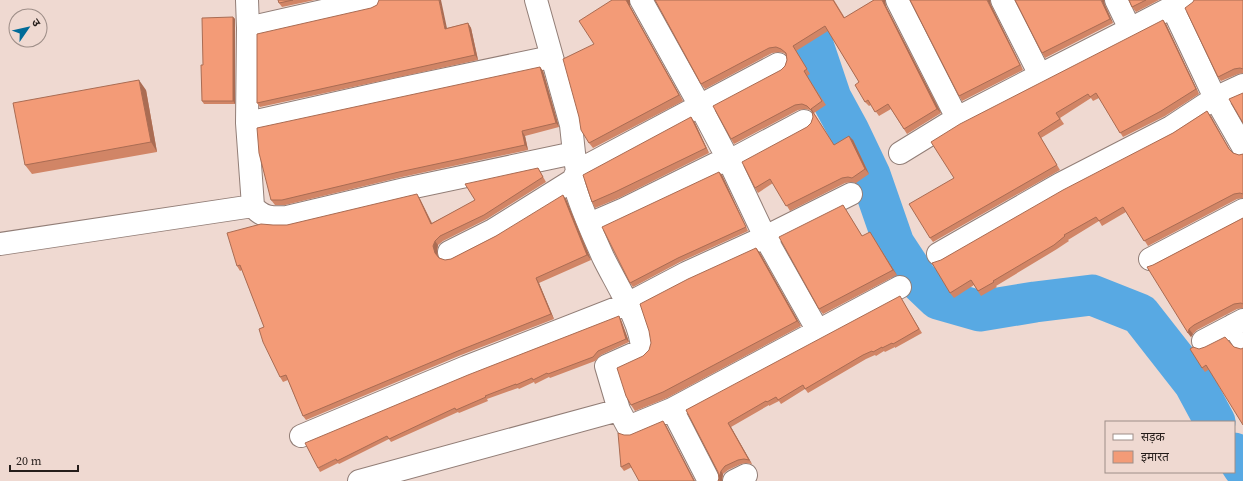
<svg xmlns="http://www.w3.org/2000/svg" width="1243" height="481" font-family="'Source Serif 4','Noto Sans Devanagari',serif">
  <rect width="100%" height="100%" fill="#efd9d1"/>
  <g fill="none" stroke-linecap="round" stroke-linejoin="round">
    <path stroke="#58a9e3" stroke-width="41" d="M798,0L831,98L849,131L870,175L894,244L917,279L938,299L980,311L1035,302L1092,295L1140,314L1194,383L1215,422
      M1234,453L1243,467"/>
    <defs>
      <path id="minor" d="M247,0L248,28L247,123L253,206C262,218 273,218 287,217L405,189L574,153L571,125L536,0
        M641,0L700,106L729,161L765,237L851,194
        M897,0L957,118L1040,75L1002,0
        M1172,7L1215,98L1243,85
        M248,28L371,0
        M1130,29L1186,0
        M1040,75L1130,29L1116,0
        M247,123L399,89L551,57
        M574,153L577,171L573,180C580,207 592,232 603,257C615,282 642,323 642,350L606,366L619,410L628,427L672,409L900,287
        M900,153L957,118
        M577,171L778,64
        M589,224L624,209L715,164L729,161L804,121
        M0,244L253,206
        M449,252L493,230L573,180
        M938,254L1060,184L1171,127L1215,98L1243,147
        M1150,259L1243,210
        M1233,325L1243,341
        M1203,341L1243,320
        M672,409L709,481
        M301,436L466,367L627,304L686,273L765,237L818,331
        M359,481L619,410
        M734,481L746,475"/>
    </defs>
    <use href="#minor" stroke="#927e77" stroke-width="24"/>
    <use href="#minor" stroke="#fff" stroke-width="22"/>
  </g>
  <path fill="#d18566" d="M278,0H315L282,7L279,3Z
    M612,0H630V6L683,101L593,148L589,143L579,117L594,44Z
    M655,0H834L845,18L874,0H884L886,6L941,113L907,134L891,109L879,116L871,105L869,106L865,102L859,82L828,31L796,51L810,74L807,76L826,105L814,113L834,145L853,140L869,174L856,183L851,182L845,183L790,211L773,183L758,193L755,188L807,127L811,123L813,117L812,112L810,110L805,109L798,110L734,144L731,139L781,70L785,66L787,60L786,55L784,53L779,52L772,53L705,89L701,84Z
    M1129,0H1159L1136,12L1132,7Z
    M1243,0V73L1238,74L1221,81L1218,77L1193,2Z
    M377,5L447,28L468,23L471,28L478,60L260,107L257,103L371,8Z
    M991,5L1023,70L962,101L959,96Z
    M1105,5L1113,23L1045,58L1042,53Z
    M233,17L235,19V104H204L202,101L203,65Z
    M1163,20L1166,24L1199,94L1165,116L1123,137L1099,98L1093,101L1091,98L1060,118L1064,124L1041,138L1060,170L933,242L930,238L954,178Z
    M540,67L543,71L559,127L525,136L528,150L402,177L285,205H275L271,200Z
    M146,90L157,152L32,174L25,165Z
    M1207,111L1230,150L1233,153L1239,155L1243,154V198L1237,199L1148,246L1126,212L1102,226L1099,221L1068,240L1069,241L1057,249L996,286L997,287L981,296L974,285L954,298L950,293L941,260L1173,133Z
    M691,117L695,123L709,153L619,198L595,208L592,202Z
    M538,168L546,182L487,219L443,241L438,245L437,251L438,256L439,258L445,260L451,259L496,236L566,199L591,260L539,283L554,319L461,355L306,420L303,416L288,380L283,382L280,377L264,327L242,270L240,271L237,266L273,225H287L420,199L432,223Z
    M719,172L722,175L748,231L680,262L633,287L630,283Z
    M843,205L862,236L873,237L897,275L823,314L819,309Z
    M1243,218V308L1237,309L1197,330L1193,334L1191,337L1188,333L1153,265Z
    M756,248L760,253L801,326L667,398L635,411L631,405L643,356Z
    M902,300L922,333L895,348V347L885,352L884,351L876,356L875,355L866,359L808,393L805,389L781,404L779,401L769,406V405L731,427L752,464L746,463L741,464L728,470L723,474L722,481L719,478L718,472L686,410Z
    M621,320L629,342L601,355L595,361L550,378L549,377L535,384L534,382L519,389L518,388L487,399L488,401L459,413L458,412L391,442L389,439L339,464L338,463L320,472L318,468Z
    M1234,347L1241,349L1205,372L1202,368L1199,349Z
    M666,425L632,467L624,471L621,467L624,435H630Z"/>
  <path fill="#aa6c53" d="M439,0H441L448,33L445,29Z
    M626,0H630V6L683,101L679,95Z
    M882,0H885L886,6L941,113L937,109Z
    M987,0H990L991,5L1023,70L1020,65Z
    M1101,0H1104L1105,5L1113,23L1110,19Z
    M233,17L235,19V104L233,101Z
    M1163,20L1166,24L1199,94L1196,89Z
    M468,23L471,28L478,60L475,55Z
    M540,67L543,71L559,127L556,123Z
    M139,80L146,90L157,152L151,142Z
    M1207,111L1211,116L1232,154L1229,149Z
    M691,117L695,123L709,153L706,148Z
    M522,131L525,136L528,150L525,145Z
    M849,136L853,140L869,174L865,169Z
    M719,172L722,175L748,231L746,227Z
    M417,194L420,199L434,228L431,224Z
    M563,195L566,199L591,260L587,255Z
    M870,232L873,237L897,275L893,270Z
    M435,241L438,245L437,251L438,258L435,253L433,246Z
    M756,248L760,253L801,326L797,321Z
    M536,278L539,283L554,319L551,314Z
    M619,316L621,320L629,342L626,339Z
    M1189,329L1193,334L1191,337L1188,333Z
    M663,421L666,425L695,481H694Z
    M728,423L731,427L752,464L749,460Z
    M721,471L723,474L722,481H720L719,477Z"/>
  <path fill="#f39b77" stroke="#aa6c53" d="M278,0H293L279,3Z
    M379,0H439L445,29L468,23L475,55L257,103V34L371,8L377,5Z
    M612,0H626L679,95L589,143L581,130L579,117L563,59L594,44L579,21Z
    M655,0H833L844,18L874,0H882L937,109L904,129L888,104L875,112L868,100L865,102L855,85L859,82L825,26L793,46L807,69L804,71L822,101L811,109L834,145L849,136L865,169L852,178L848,177L842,178L786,206L770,179L755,188L742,162L807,127L811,123L813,117L812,111L807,106L802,104L795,105L731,139L713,106L781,70L785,66L787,60L786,53L781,49L776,47L769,48L701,84Z
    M910,0H987L1020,65L959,96Z
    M1015,0H1101L1110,19L1042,53Z
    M1129,0H1146L1132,7Z
    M1194,0H1243V69L1240,68L1234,69L1218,77L1185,8L1193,2Z
    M233,17V101H202L201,65H203L202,18Z
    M1163,20L1196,89L1161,111L1120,133L1096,93L1090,97L1088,94L1056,113L1060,119L1038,133L1057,165L930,238L909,204L954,178L931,142L960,124Z
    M540,67L556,123L522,131L525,145L399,172L282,200H271L259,153L257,128Z
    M139,80L151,142L25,165L13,103Z
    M1243,93V123L1229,99Z
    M1207,111L1229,149L1233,153L1239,155L1243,154V194L1240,193L1234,194L1144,241L1123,207L1099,221L1096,217L1064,235L1065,236L1054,245L993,281L994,282L978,291L971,280L950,293L932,263L941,260L1063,190L1173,133Z
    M691,117L706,148L615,192L592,202L583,175Z
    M538,168L543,177L484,215L440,236L435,241L433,246L435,253L439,258L445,260L451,259L496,236L563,195L587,255L536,278L551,314L458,351L303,416L286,375L280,377L263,342L259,329L264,327L240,265L237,266L227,233L261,224L273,225H287L417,194L431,224L475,200L465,184Z
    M719,172L746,227L678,258L630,283L602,227Z
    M843,205L862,236L870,232L893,270L819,309L779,237Z
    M1243,218V304L1241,303L1234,304L1194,325L1189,329L1188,333L1147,267L1153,265Z
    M756,248L797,321L663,392L631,405L626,396L617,368L643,356L649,350L651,343L649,331L640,304L688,279Z
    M900,296L919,329L893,344L892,343L882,348V347L873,352L872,351L863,355L805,389L803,385L778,400L776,397L767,402L766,401L728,423L749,460L744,459L738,460L725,466L721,471L719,477L720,481H718L719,478L718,472L686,410Z
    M619,316L626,339L598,351L593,357L548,374L547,373L533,380L532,378L516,385V384L485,396L486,397L456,410L455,408L389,439L387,436L337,461L336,459L318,468L305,443L468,375Z
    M1225,337L1234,347L1241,349L1243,348V425L1206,365L1202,368L1190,349L1193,347L1199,349L1205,347Z
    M663,421L694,481H639L629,463L621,467L618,433L624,435H630Z"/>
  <rect x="1105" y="421" width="130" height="52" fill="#efd9d1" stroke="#9e8e88"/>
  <rect x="1113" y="434" width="20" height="6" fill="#ffffff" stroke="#9e8e88"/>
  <text x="1141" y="441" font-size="12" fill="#251d1a">सड़क</text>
  <rect x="1113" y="451" width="20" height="12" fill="#f39b77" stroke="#9e8e88"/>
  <text x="1141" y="461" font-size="12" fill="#251d1a">इमारत</text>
  <g transform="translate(28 28) rotate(56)"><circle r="19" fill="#efd9d1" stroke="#9e8e88"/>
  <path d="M0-3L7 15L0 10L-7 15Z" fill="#006b98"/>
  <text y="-6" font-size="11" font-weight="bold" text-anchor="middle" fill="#251d1a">उ</text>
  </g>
  <path d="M10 465v6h68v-6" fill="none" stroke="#251d1a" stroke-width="2"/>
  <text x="16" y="465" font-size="12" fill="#251d1a" stroke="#efd9d1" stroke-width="3" paint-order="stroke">20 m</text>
</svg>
